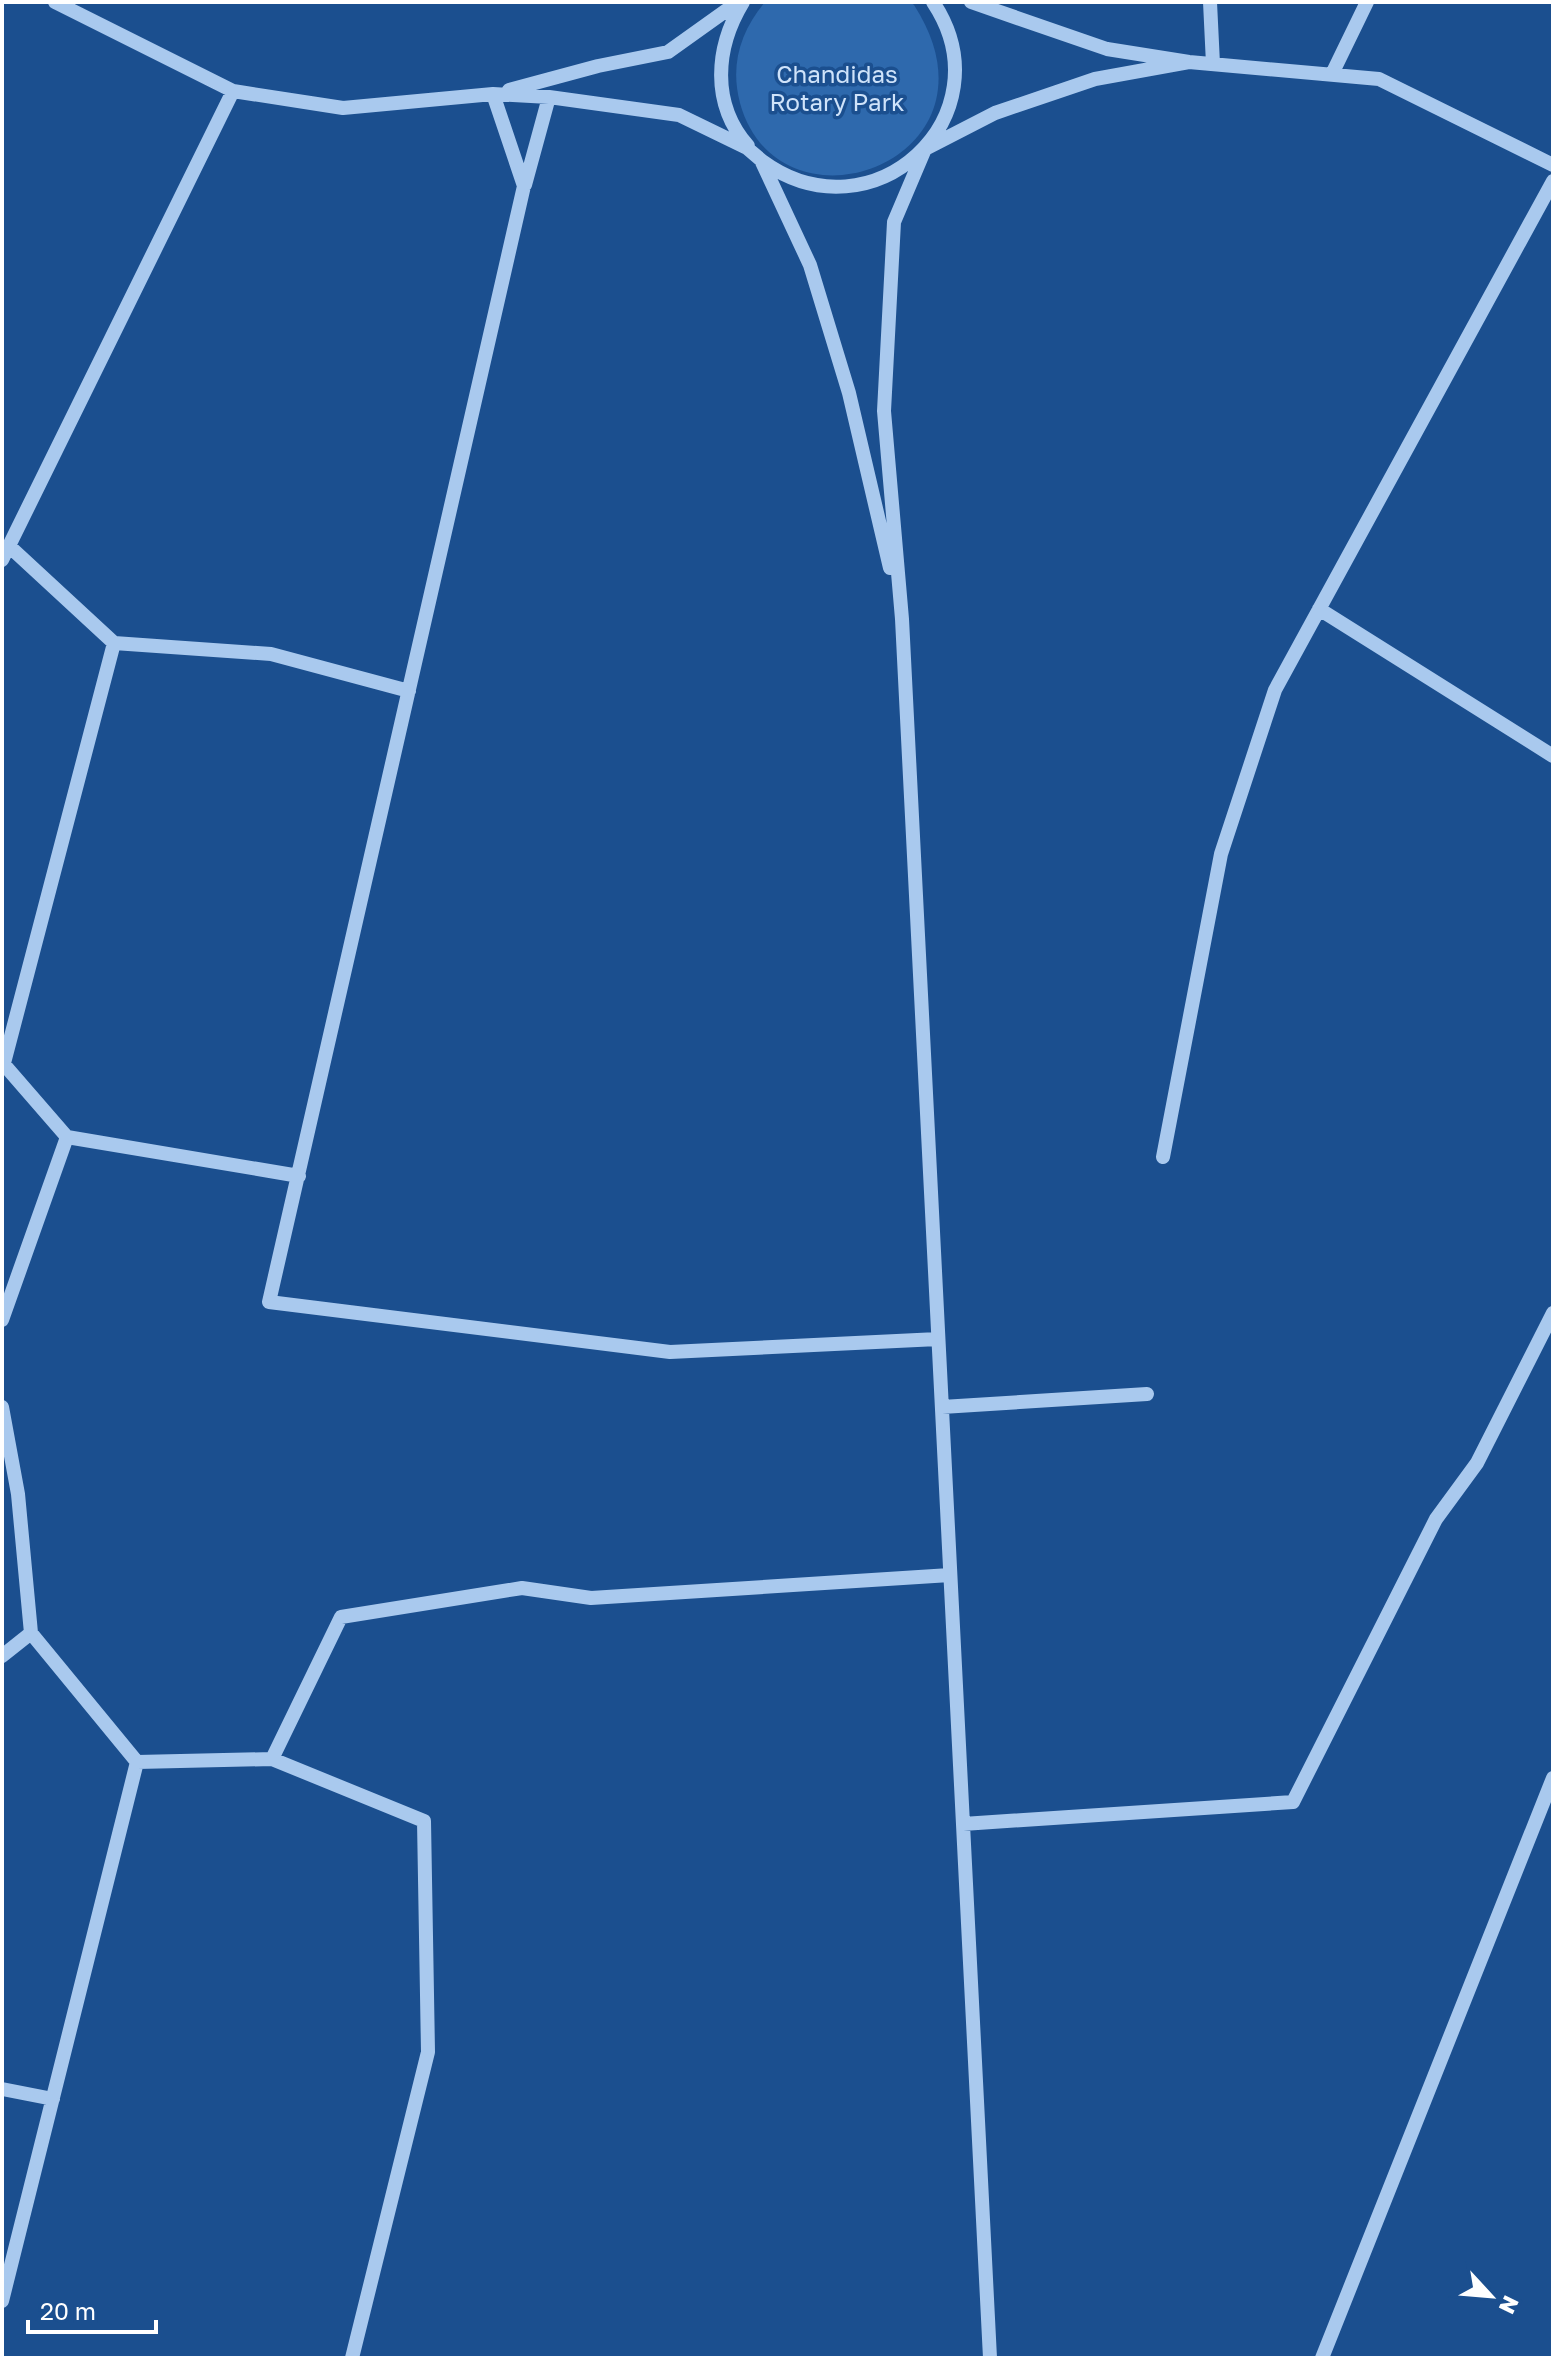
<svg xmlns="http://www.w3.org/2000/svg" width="1555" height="2360" font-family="'Golos Text',sans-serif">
  <rect width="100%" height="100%" fill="#1b4f8f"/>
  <path fill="#2e69ad" d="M765,2H910L914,5C1014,160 779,245 740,103C730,65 740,32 765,2Z"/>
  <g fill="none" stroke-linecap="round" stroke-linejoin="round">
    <path stroke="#a9c9ee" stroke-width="14" d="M55,2L233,91L343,108L493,94L549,97L679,115L747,148L761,160L810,265L849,393L890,568
      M743,2C715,48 711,104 748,146
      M971,2L1107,49L1189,62L1379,79L1553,165
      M1210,2L1213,64
      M1332,74L1367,2
      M509,90L598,66L668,52L738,2
      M493,94L524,186L269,1302L670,1352L938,1339
      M762,161C872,242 1009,116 933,2
      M525,185L549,97
      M9,546L114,643L271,654L409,691
      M2,560L233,91
      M1319,609L1553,756
      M2,1062L67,1137L299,1176
      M4,1063L114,643
      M1163,1157L1221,854L1275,690L1553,181
      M2,1320L67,1137
      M2,1407L18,1494L31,1633L137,1762L272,1759L424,1821L428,2052L352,2358
      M942,1407L1147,1394
      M2,1656L31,1633
      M272,1759L341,1617L522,1588L591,1598L950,1575
      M963,1824L1293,1802L1436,1519L1477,1463L1553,1313
      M2,2089L53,2099
      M2,2301L137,1762
      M990,2358L902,619L884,411L894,222L925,149L995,113L1095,79L1189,62
      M1322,2358L1553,1778"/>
  </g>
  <g text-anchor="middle" stroke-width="7" stroke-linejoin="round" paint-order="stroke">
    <g font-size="24" fill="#cfe3fa" stroke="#1b4f8f">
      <text x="837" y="83">Chandidas<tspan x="837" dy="28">Rotary Park</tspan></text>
    </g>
  </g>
  <rect width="1555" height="2360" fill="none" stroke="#ffffff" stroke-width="8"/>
  <g transform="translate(1491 2296) rotate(116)" stroke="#1b4f8f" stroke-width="6" paint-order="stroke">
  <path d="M0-6L14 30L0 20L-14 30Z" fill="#ffffff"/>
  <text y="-12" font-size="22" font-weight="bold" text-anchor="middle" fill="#ffffff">N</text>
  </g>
  <path d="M28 2320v12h128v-12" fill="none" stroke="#ffffff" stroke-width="4"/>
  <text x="40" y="2320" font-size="24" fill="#ffffff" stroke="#1b4f8f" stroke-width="6" paint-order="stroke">20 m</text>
</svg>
